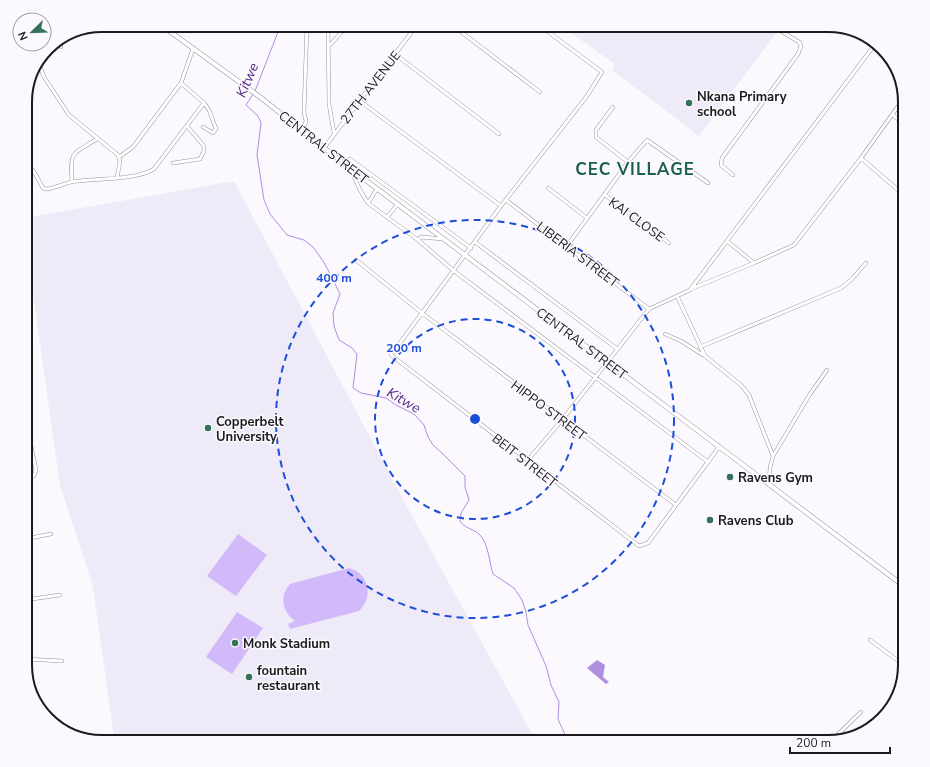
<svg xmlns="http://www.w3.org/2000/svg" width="930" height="767" font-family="'Nunito Sans',sans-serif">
  <rect width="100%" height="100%" fill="#fbf8fe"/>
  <path fill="#efeaf7" d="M560,25H766L777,32L699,136L612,70L615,64Z
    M234,181L406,505L535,739L533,742H112L114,737L93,587L60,485L30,273L25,218Z"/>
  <path fill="#d2b9f9" d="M238,534L267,555L236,596L207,576Z
    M349,568C369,573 374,597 359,611L290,629L288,624L295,621C282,612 279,596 290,584Z
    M237,612L263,628L232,674L206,657Z"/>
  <path fill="#b08ee0" d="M597,660L605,665L603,677L609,682L606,684L587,668Z"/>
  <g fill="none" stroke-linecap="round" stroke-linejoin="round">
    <path stroke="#b08ee0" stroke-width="1" d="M255,91L278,32V25
      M253,94L246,105L258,116L261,123L257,155L264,200L270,214L287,235L304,240L314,248L325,264L340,294L333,313L334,326L339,340L352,348L357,354L353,388L361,393L386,398L396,405L414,414L424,425L428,437L433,445L444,455L465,476V487L469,500L461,513L460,521C464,528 474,529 480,535C489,545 489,562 493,574L514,588L522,600L526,612L528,625L546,666L551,685L559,702L558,719L566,737V742"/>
    <defs>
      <path id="minor" d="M328,25L329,104L334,133
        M452,25L540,92
        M539,25L602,72L587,96L501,206L391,355L639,546L648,543L719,447
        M168,31L173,25
        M58,42L61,47
        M328,47L348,25
        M395,54L499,134
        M36,64L41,69L44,77L69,115L118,155L120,161L117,178
        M360,101L501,206
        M613,107L596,130V137L628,162
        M893,115L905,125
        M203,127L213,133L216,129L209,110L204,103
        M303,131L306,121L304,112L307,25
        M324,148L417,25
        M119,157L133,147L181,83
        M861,158L905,196
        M173,163L200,159L204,151V146L187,126
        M343,163L350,159L471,248
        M33,170L43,188L47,189C56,188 63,184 71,182C94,178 134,181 154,169L204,103L181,83L193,49
        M351,170L360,190L368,203L418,240
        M733,175L721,165L722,158L798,54L801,46L799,42L771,25
        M72,182C70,151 71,155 97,139
        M548,188L587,218
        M605,195L669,243
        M506,200L649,309
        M368,203L377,189
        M387,217L398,204
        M443,239L421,237L418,240L454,271L708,462
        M727,241L754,263L794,245L861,158L904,98
        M475,242L616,348
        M567,246L628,162L647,140L708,183
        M356,260L422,313L676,505
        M691,289L754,263
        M677,296L705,356L741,385L749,395L773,456
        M665,334L681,341L703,355
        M700,347L841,288L851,280L866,263
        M527,461L562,420L649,309L690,290L876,43
        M25,478L34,476L36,470L25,416
        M769,485L770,468L773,456L810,394L827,370
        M25,539L51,534
        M25,600L60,595
        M870,640L905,666
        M25,659L62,661
        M49,720L64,726
        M831,741L861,712"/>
      <path id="tertiary" d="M161,25L260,97L343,163L905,587"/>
    </defs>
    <use href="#minor" stroke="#969499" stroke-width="4"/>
    <use href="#tertiary" stroke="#969499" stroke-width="5"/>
    <use href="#minor" stroke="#fff" stroke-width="3"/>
    <use href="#tertiary" stroke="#fff" stroke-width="4"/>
  </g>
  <g fill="none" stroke="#1d4ed8" stroke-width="2" stroke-dasharray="7 5">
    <circle cx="475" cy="419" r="100"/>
    <circle cx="475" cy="419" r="199"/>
  </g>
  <g fill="#36715b" stroke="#fbf8fe" stroke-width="1.5">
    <circle cx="689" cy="103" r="4"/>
    <circle cx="208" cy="428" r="4"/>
    <circle cx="730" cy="477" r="4"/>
    <circle cx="710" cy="520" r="4"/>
    <circle cx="235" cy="643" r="4"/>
    <circle cx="249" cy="677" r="4"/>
  </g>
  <g text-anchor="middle" stroke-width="3" stroke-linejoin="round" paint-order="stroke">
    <g font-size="13" fill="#1b1a1c" stroke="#fbf8fe">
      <text transform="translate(370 87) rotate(-52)" y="5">27TH AVENUE</text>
      <text transform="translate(324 147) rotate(38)" y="5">CENTRAL STREET</text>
      <text transform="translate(637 219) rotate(36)" y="5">KAI CLOSE</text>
      <text transform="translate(578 254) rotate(37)" y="5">LIBERIA STREET</text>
      <text transform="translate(582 343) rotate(37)" y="5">CENTRAL STREET</text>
      <text transform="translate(549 410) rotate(37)" y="5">HIPPO STREET</text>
      <text transform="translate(525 460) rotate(38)" y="5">BEIT STREET</text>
    </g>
    <g font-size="13" font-weight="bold" fill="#1b1a1c" stroke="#fbf8fe" text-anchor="start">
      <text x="697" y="101">Nkana Primary<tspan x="697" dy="15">school</tspan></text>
      <text x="216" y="426">Copperbelt<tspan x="216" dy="15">University</tspan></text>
      <text x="738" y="482">Ravens Gym</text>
      <text x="718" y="525">Ravens Club</text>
      <text x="243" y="648">Monk Stadium</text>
      <text x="257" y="675">fountain<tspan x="257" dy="15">restaurant</tspan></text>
    </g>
    <g font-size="14" font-style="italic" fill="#501f7f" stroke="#fbf8fe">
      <text transform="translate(247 80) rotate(-67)" y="5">Kitwe</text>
      <text transform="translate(404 400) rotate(30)" y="5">Kitwe</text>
    </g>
    <g font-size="17" font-weight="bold" letter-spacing="1" fill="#186049" stroke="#fbf8fe">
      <text x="635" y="175">CEC VILLAGE</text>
    </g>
  </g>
  <path d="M0 0H930V767H0ZM102 32H828A70 70 0 0 1 898 102V665A70 70 0 0 1 828 735H102A70 70 0 0 1 32 665V102A70 70 0 0 1 102 32Z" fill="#fbf8fe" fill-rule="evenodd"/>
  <path fill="none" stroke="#1b1a1c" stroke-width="2" d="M102 32H828A70 70 0 0 1 898 102V665A70 70 0 0 1 828 735H102A70 70 0 0 1 32 665V102A70 70 0 0 1 102 32Z"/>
  <circle cx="475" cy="419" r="6" fill="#1d4ed8" stroke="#fbf8fe" stroke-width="2"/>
  <g font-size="12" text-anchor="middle" font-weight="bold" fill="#1d4ed8" stroke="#fbf8fe" stroke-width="3" stroke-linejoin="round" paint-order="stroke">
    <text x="334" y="282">400 m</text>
    <text x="404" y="352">200 m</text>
  </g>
  <g transform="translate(32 32) rotate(247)"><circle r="19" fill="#fbf8fe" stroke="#a19fa4"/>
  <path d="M0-3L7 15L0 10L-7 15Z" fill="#36715b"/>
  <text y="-6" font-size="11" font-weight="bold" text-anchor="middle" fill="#1b1a1c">N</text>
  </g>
  <path d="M790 747v6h100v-6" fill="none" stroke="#1b1a1c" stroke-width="2"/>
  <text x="796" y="747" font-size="12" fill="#1b1a1c" stroke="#fbf8fe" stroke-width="3" paint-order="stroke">200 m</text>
</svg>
